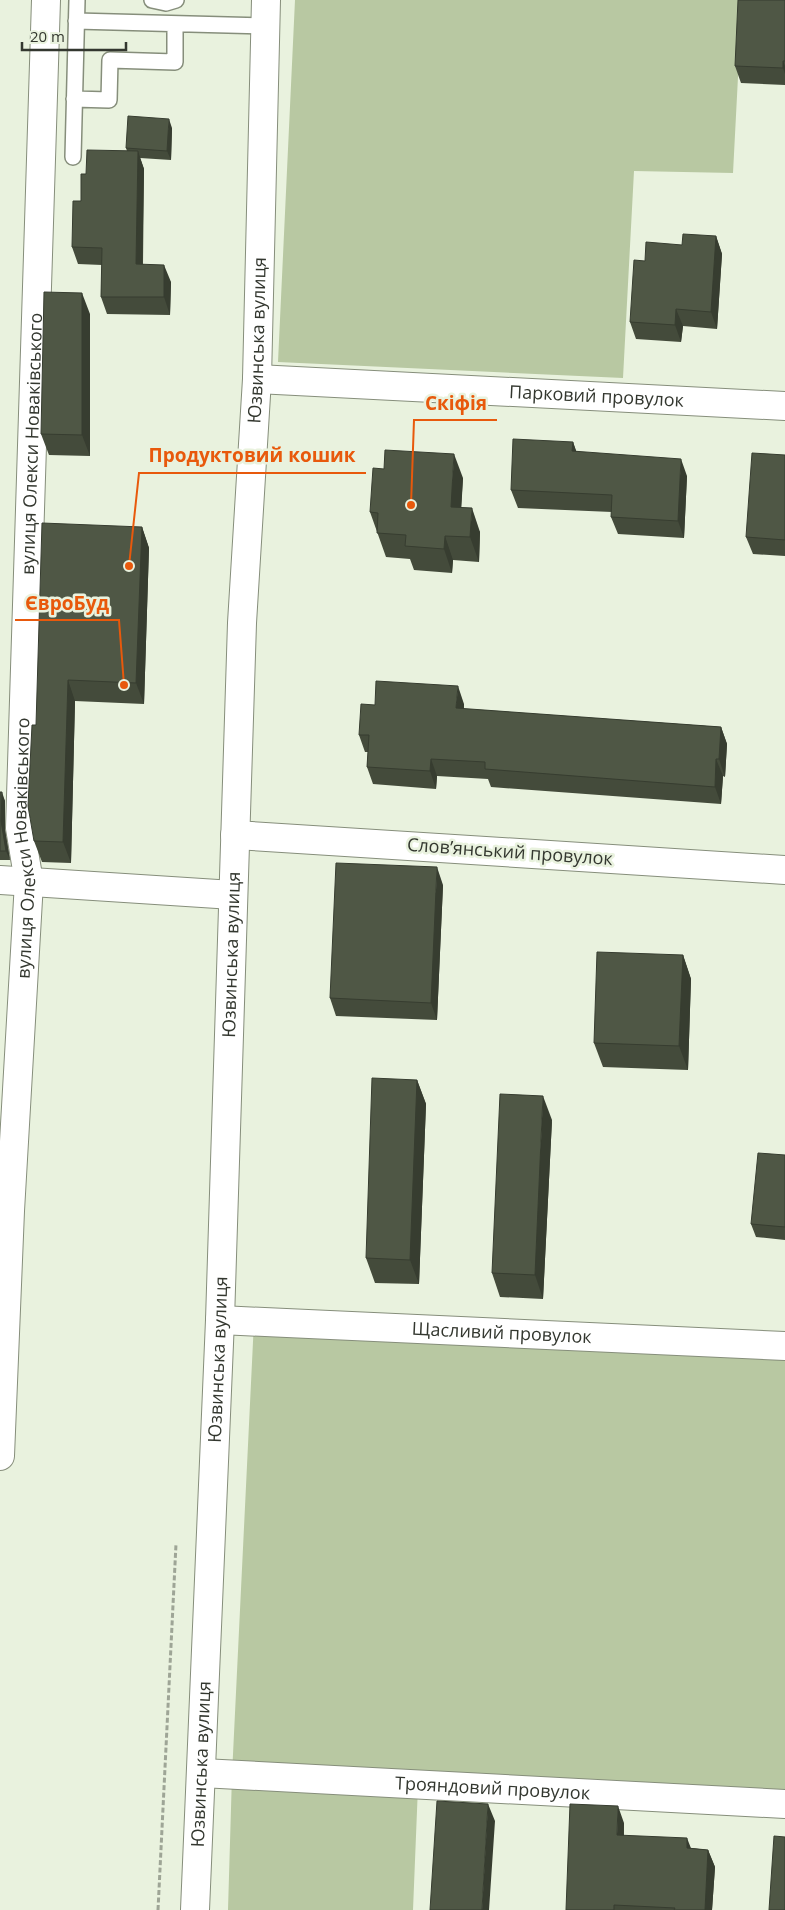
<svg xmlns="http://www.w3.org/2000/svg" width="785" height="1910" font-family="'Open Sans',sans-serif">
  <rect width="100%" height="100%" fill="#e9f2de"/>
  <path fill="#b8c8a2" d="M295,0H742L733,173L634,171L623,378L278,362Z
    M254,1321L785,1346V1805L418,1786L413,1910H228L232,1775Z"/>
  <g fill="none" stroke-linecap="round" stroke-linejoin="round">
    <defs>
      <path id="lane" d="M152,0L166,3L176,0
        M76,21L265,26
        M74,99L109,100L110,60L175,62V24
        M73,157L77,0"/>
      <g id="street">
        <path id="s1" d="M257,379L785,406"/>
        <path d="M235,835L785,870"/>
        <path d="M0,880L233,895"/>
        <path id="s2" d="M220,1320L785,1346"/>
        <path id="s3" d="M0,1456L10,1211L29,882L20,828L46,0"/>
        <path id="s4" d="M202,1773L785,1804"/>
      </g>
      <g id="secondary">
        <path id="s5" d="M195,1910L220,1320L242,623L257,379L266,0"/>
      </g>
    </defs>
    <use href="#lane" stroke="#868e7b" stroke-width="18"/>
    <use href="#street" stroke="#868e7b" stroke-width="30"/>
    <use href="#secondary" stroke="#868e7b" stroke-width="30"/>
    <path stroke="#9ea596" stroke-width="3" stroke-dasharray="5 2.5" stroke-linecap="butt" d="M158,1910L176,1544"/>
    <use href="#lane" stroke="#fff" stroke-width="15"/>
    <use href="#street" stroke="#fff" stroke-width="28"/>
    <use href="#secondary" stroke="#fff" stroke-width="28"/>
  </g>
  <path fill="#444b3b" d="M785,0V85L741,83L735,66Z
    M172,128L171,160L140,158L144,169L143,264L171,282L170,315L107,314L101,297L102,265L78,264L72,247L86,174L127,151L126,148Z
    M716,236L722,254L717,329L683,326L681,342L636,339L630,322L645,261L682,245Z
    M90,314V456L49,455L41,434Z
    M573,442L576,451L687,476L684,538L618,534L611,517L612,512L518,508L511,490Z
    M785,455V556L753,554L746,537Z
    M463,478L461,507L480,532L479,562L453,560L452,573L414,570L410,559L386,557L370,512Z
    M142,527L149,548L144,704L75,701L71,863L42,862L34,841L36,725Z
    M464,704V709L721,727L727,744L725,777L723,776L721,804L491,787L488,779L437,776L436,789L373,784L367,767L368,752H365L359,735L375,705Z
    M0,792L5,801V830L10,860H0Z
    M443,885L437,1020L336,1016L330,998Z
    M683,955L691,979L688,1070L603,1067L594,1043Z
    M417,1080L426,1104L419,1284L375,1283L366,1258Z
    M552,1120L543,1299L500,1297L492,1273Z
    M785,1155V1240L756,1237L751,1224Z
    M624,1823V1836L691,1848L708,1850L715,1867L712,1910H566Z"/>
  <path fill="#373d30" d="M783,61L785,66V74L783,68Z
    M169,119L172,128L171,160L167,151Z
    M138,151L144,169L142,282L136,264Z
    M716,236L722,254L717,329L711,312Z
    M164,265L171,282L170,315L164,297Z
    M82,293L90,314V456L82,435Z
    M676,309L683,326L681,342L675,325Z
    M573,442L579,459L572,451Z
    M454,454L463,478L460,531L451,507Z
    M681,459L687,476L684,538L678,521Z
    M472,508L480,532L479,562L470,537Z
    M142,527L149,548L144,704L136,683Z
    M445,536L453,560L452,573L444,549Z
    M68,680L75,701L71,863L63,842Z
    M458,686L464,704L463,726L456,708Z
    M721,727L727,744L725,777L719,759Z
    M431,759L437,776L436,789L430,771Z
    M716,759L723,776L721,804L715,787Z
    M2,792L5,801V830L10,860L6,851L1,821Z
    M437,867L443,885L437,1020L431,1003Z
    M683,955L691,979L688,1070L679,1046Z
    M417,1080L426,1104L419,1284L410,1260Z
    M543,1096L552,1120L543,1299L535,1275Z
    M488,1804L495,1821L489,1910H482Z
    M618,1806L624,1823L623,1852L617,1835Z
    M687,1838L694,1856L687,1848Z
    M708,1850L715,1867L712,1910H705Z"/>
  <path fill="#4f5745" stroke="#373d30" d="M738,0H785V61H783V68L735,66Z
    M128,116L169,119L167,151L126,148Z
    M87,150L138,151L136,264L164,265V297H101L102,248L72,247L73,201H81V174H86Z
    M683,234L716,236L711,312L676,309L675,325L630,322L634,260L645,261L646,242L682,245Z
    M44,292L82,293V435L41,434Z
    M513,439L573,442L572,451L681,459L678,521L611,517L612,495L511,490Z
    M385,450L454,454L451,507L472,508L470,537L445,536L444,549L405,546L406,535L377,533L378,513L370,512L373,468L384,469Z
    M752,453L785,455V540L746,537Z
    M42,523L142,527L136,683L68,680L63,842L34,841L28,806L32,725H36Z
    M376,681L458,686L456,708L721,727L719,759H716L715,787L485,769V762L431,759L430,771L367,767L369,735H359L361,704L375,705Z
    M0,792H2L1,821L6,851H0Z
    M336,863L437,867L431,1003L330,998Z
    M597,952L683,955L679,1046L594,1043Z
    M372,1078L417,1080L410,1260L366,1258Z
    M500,1094L543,1096L535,1275L492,1273Z
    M758,1153L785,1155V1227L751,1224Z
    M437,1801L488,1804L482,1910H430Z
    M570,1804L618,1806L617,1835L687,1838V1848L708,1850L705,1910H674L675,1908L614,1905V1910H566Z
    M774,1836L785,1837V1910H769Z"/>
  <g text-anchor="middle" stroke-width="5" stroke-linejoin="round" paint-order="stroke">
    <g font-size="18" fill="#33372f" stroke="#e9f2de">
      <text dy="6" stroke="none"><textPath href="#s5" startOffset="1571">Юзвинська вулиця</textPath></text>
      <text dy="6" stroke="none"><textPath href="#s1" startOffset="340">Парковий провулок</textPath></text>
      <text dy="6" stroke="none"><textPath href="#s3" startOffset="1014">вулиця Олекси Новаківського</textPath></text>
      <text dy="6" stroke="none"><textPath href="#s3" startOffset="609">вулиця Олекси Новаківського</textPath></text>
      <text transform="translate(510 852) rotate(4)" y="6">Словʼянський провулок</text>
      <text dy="6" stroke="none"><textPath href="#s5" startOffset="956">Юзвинська вулиця</textPath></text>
      <text dy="6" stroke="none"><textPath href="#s2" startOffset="282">Щасливий провулок</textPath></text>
      <text dy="6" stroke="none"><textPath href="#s5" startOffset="551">Юзвинська вулиця</textPath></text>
      <text dy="6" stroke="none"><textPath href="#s5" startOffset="146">Юзвинська вулиця</textPath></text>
      <text dy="6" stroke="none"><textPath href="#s4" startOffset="291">Трояндовий провулок</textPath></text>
    </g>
  </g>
  <path fill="none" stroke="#e8590c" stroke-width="2" d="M411 505L414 420H497M129 566L139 473H366M124 685L119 620H15"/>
  <g fill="#e8590c" stroke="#e9f2de" stroke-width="2">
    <circle cx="411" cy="505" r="5"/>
    <circle cx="129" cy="566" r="5"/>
    <circle cx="124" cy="685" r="5"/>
  </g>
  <g font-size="19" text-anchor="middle" font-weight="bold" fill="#e8590c" stroke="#e9f2de" stroke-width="5" stroke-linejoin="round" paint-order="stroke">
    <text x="456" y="410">Скіфія</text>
    <text x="252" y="462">Продуктовий кошик</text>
    <text x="67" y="610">ЄвроБуд</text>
  </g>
  <path d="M22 42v8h104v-8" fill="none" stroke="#33372f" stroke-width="2.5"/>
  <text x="30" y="42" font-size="15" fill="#33372f" stroke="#e9f2de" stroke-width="4" paint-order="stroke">20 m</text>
</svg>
